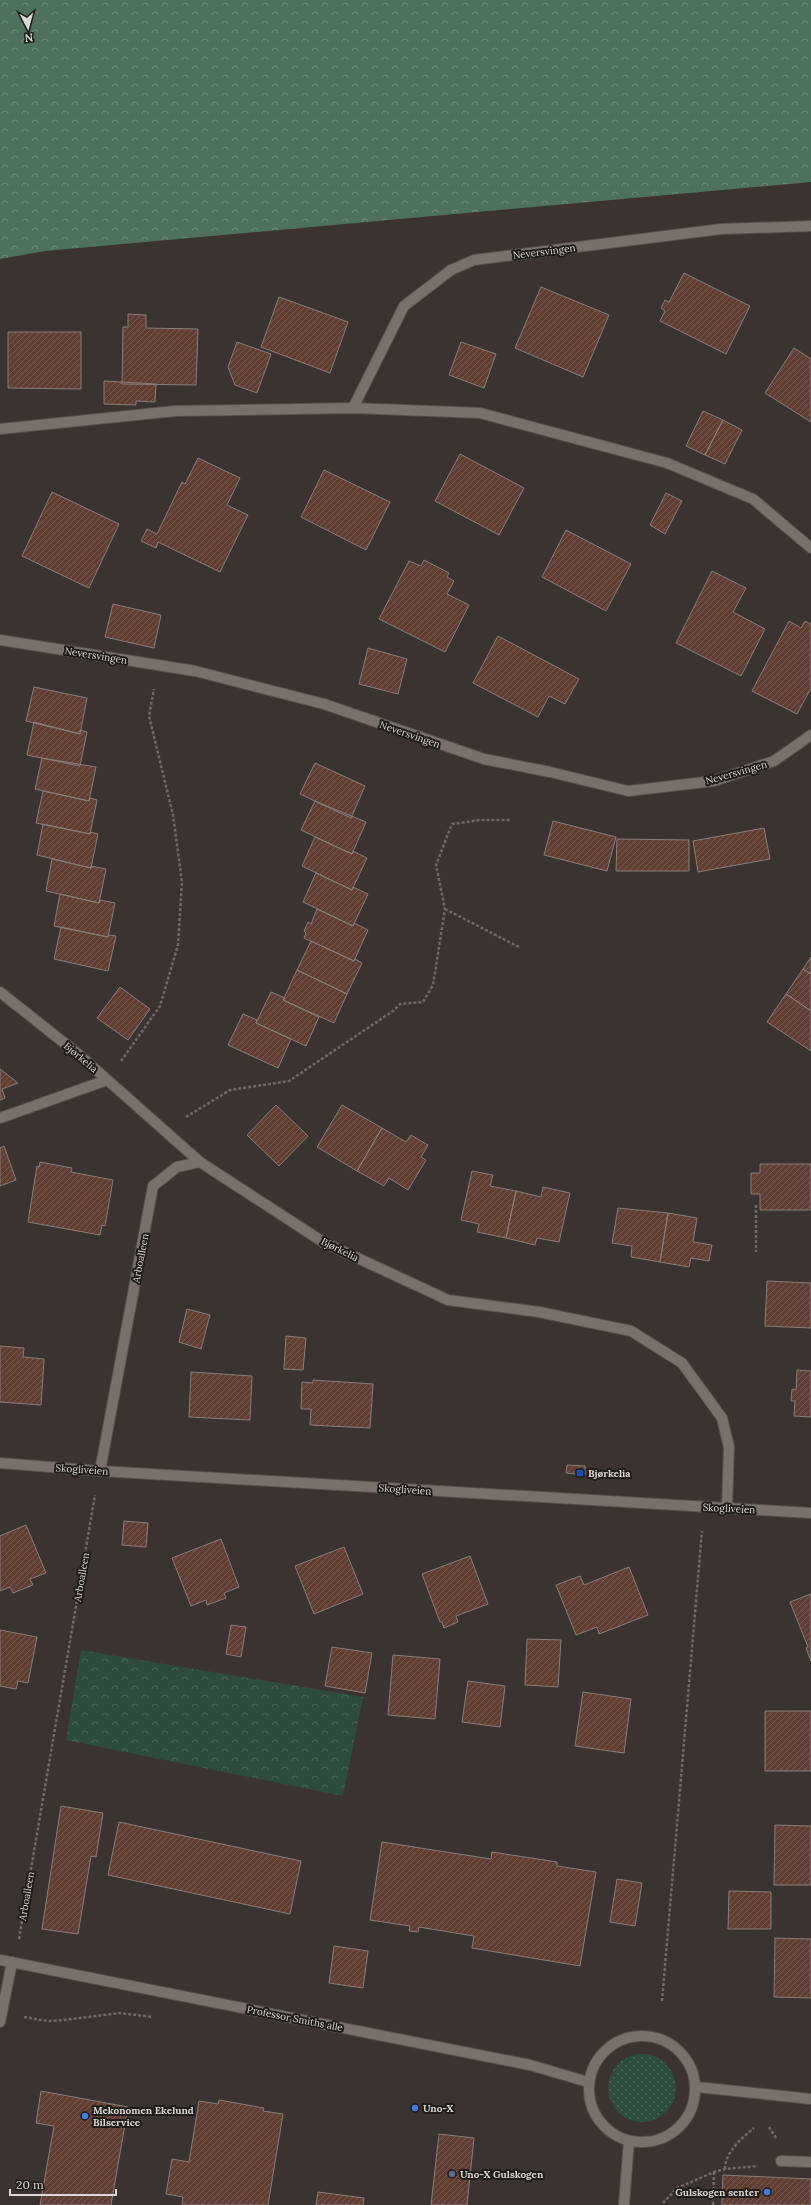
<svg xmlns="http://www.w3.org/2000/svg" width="811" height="2205" font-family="Lora,serif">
  <defs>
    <pattern id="grass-dots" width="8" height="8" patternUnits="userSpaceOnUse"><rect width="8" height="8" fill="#2c4d3b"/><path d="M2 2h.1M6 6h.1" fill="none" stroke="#4a6656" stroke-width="1.8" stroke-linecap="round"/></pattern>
    <pattern id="forest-crowns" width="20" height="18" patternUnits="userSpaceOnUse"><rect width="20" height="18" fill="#4d715c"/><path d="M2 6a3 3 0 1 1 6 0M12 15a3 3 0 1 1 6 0" fill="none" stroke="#6e8b7a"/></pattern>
    <pattern id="park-crowns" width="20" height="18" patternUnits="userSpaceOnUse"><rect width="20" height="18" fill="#2c4d3b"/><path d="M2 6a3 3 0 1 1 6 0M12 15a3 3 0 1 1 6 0" fill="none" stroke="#4a6656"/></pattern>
    <pattern id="building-hatch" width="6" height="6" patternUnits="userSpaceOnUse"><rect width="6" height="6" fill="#613e34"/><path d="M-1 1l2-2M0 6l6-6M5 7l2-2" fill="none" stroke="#775950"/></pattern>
  </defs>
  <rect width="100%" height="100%" fill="#3b3330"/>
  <path fill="url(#grass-dots)" d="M608 2088a34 34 0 1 1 68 0a34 34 0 1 1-68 0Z"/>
  <path fill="url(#forest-crowns)" d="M0,0H811V182L45,251L0,259Z"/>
  <path fill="url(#park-crowns)" d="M81,1650L363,1697L343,1796L66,1740Z"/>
  <path fill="url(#building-hatch)" stroke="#887e7b" d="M684,273L750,306L726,354L660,321L665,311L661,308L665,300L669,302Z
    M541,287L609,315L583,377L515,348Z
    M279,297L348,322L330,373L261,347Z
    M128,314L146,315V328L198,329L196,385L122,384L123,327H128Z
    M8,332H81V389L8,388Z
    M237,342L271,354L257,393L235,385L228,367Z
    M461,342L496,354L484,388L449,375Z
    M794,348L811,359V422L765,393Z
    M104,381L156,384L155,402L136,401V405L104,404Z
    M703,411L723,420L705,455L686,446Z
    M723,420L742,430L725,464L705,455Z
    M460,454L524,488L499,535L435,501Z
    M198,458L240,478L227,505L248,515L220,572L158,542L156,548L141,541L147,529L157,534L182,482L185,484Z
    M324,470L390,502L366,550L301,517Z
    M52,492L119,524L89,588L22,556Z
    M666,493L682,501L665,534L650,525Z
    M566,530L631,564L606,611L542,577Z
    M424,560L449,573L447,577L454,581L447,594L469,605L445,652L379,619L409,561L421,566Z
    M712,571L746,588L733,612L765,629L741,676L676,643Z
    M113,604L161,615L154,648L105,637Z
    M789,621L801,628L805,621L811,624V688L797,714L752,691Z
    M498,636L579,679L565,704L549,696L538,717L473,683Z
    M368,648L407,659L398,694L359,684Z
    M34,687L87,698L80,734L26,721Z
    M34,722L80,734V730L87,732L80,766L27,755Z
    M42,758L96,767L89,801L35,789Z
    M315,763L365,786L351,818L300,794Z
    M43,791L89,801L90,798L97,800L90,834L36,823Z
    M315,801L366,822L352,854L301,830Z
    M553,821L616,837L607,871L544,855Z
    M43,824L90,834V832L98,834L91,868L37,855Z
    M764,828L770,859L698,872L693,841Z
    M315,837L352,854L353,851L367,858L352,890L302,866Z
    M617,839L689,840V871H616Z
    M52,859L91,868V866L106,869L99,903L46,891Z
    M316,873L352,890L353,887L368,894L353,926L303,902Z
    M60,894L99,903L100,900L115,903L108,937L54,926Z
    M317,909L353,926L354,923L368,930L354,961L304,938L306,933L304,931L308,922L311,924Z
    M61,927L108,937V935L116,936L108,971L54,959Z
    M311,941L354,961L355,959L362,963L347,994L297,970Z
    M811,957V974L803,969Z
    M803,969L811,974V1011L786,994Z
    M297,970L347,994L334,1023L283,1000Z
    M120,987L150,1009L128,1040L97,1018Z
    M271,992L285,998L283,1000L319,1017L306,1046L256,1023Z
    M786,994L811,1011V1051L767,1022Z
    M243,1014L257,1020L256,1023L291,1039L278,1068L228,1045Z
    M0,1069L18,1083L2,1089L5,1098L0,1100Z
    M276,1105L308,1136L279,1166L247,1135Z
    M342,1105L382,1128L357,1171L317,1147Z
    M382,1128L406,1142L411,1135L428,1145L421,1157L426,1160L408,1190L389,1178L384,1186L357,1171Z
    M4,1146L16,1180L0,1186V1148Z
    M40,1162L72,1168L71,1172L113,1180L105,1226L102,1225L100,1235L28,1222L37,1166L39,1167Z
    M760,1164H811V1210H760V1194H751V1173H760Z
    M472,1171L493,1175L490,1186L516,1191L506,1238L477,1232L479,1224L461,1220Z
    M543,1187L570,1193L559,1242L537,1238L535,1245L506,1238L516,1191L541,1197Z
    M618,1208L668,1213L660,1262L631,1257L632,1246L612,1243Z
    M668,1213L697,1218L693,1242L712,1245L709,1261L691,1258L689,1267L660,1262Z
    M767,1281L811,1283V1328L765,1326Z
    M187,1309L210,1315L201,1349L179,1342Z
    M286,1336L306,1338L303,1370L284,1369Z
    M0,1346L24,1348L23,1357L44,1359L41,1405L0,1402Z
    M797,1370L811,1371V1417L794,1416L795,1401H791L792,1389L796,1390Z
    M191,1372L252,1376L250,1420L189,1417Z
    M313,1380L373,1384L370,1428L310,1425L311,1409H301L302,1382L313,1383Z
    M567,1465L585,1466V1475L566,1473Z
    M124,1521L148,1523L146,1547L122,1545Z
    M26,1525L46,1573L30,1579L33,1585L13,1593L10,1587L0,1591V1536Z
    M221,1539L239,1587L224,1593L226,1598L207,1605L206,1600L191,1606L172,1558Z
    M344,1547L363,1594L314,1614L295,1566Z
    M470,1556L488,1604L456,1616L458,1622L444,1628L442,1622H440L422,1574Z
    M629,1567L648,1615L599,1634L597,1627L576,1635L556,1585L580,1576L584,1585Z
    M811,1594V1661L806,1648L808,1647L790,1602Z
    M231,1625L246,1627L241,1657L226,1654Z
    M0,1630L37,1637L28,1683L18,1681L16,1689L0,1686Z
    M527,1639L561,1640L558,1687L525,1685Z
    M332,1647L372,1653L365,1693L325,1686Z
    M393,1655L440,1659L435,1719L388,1715Z
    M468,1681L505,1686L500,1727L462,1722Z
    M583,1692L631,1699L624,1753L575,1746Z
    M765,1711H811V1771H765Z
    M61,1806L103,1813L96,1857L91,1856L78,1934L42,1929Z
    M119,1822L301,1861L290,1914L108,1875Z
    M775,1825L811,1826V1885H774Z
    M382,1842L491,1859L492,1852L557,1862V1866L596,1872L580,1966L472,1948L474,1936L419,1927L418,1932L409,1931L410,1926L370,1920Z
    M617,1879L642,1883L635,1926L610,1922Z
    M729,1891L771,1892V1929H728Z
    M775,1938L811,1939V1998L774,1997Z
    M334,1946L368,1951L363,1988L329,1983Z
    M41,2091L128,2107L111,2205H40L54,2126L36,2123Z
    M219,2100L264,2108L263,2111L283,2114L268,2205H182L183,2197L166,2194L172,2159L189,2162L199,2101L218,2104Z
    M439,2134L474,2138L467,2205H431Z
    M723,2175L811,2179V2205H722Z
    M318,2192L364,2198L363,2205H316Z"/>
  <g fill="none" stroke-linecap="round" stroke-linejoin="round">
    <defs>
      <path id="service" d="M0,1118L107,1080
        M100,1471L153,1186L177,1167L200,1162
        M781,2161L811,2162"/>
      <path id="minor" d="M353,408L404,306L451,270L474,260L721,229L811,226
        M0,429L175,411L353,408L480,413L667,463L753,499L811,548
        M0,640L195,671L324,704L484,759L550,772L628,791L714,781L774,761L811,735
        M0,992L77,1053L200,1162L323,1242L448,1300L539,1312L631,1331L682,1363L722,1418L729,1447L727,1507
        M0,1463L100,1471L811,1513
        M0,1960L530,2065L588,2082
        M0,2022L12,1962
        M589 2089a53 53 0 1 1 106 0a53 53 0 1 1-106 0Z
        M697,2087L811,2099
        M624,2205L629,2141"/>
    </defs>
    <use href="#service" stroke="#56504d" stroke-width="12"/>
    <use href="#minor" stroke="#56504d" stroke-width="12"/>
    <path stroke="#706967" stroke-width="2.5" stroke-dasharray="3 2" stroke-linecap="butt" d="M445,909L519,947
      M121,1061L160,1006L178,945L182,882L173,815L149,716L154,689
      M186,1117L230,1090L289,1081L393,1011L400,1004L423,1002L433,985L445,909L436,865L452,824L480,820H511
      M756,1205V1252
      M19,1939L95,1495
      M662,2001L702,1531
      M24,2017L48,2021L64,2020L120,2013L153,2017
      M769,2127L776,2138
      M725,2169C725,2152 742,2138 754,2128
      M663,2203L677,2188L714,2172L725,2169L758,2166
      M713,2205L714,2172"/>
    <use href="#service" stroke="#79706c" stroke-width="10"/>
    <use href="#minor" stroke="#79706c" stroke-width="10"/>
  </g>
  <rect fill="#1a4fb4" stroke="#1f1c1a" stroke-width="1.5" x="576" y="1469" width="8" height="8" rx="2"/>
  <g fill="#3f7fe0" stroke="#1f1c1a" stroke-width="1.5">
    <circle cx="415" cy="2108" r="4"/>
    <circle cx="85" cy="2116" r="4"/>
    <circle cx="767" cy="2192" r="4"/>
  </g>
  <circle fill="#5c6f8a" stroke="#1f1c1a" stroke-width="1.5" cx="452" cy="2174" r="4"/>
  <g text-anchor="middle" stroke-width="4" stroke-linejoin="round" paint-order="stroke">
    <g font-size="10" fill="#dcd7d5" stroke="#1f1c1a">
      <text transform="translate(544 251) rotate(-7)" y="4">Neversvingen</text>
      <text transform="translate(96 655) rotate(9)" y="4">Neversvingen</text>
      <text transform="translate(410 734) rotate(19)" y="4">Neversvingen</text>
      <text transform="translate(736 772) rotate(-16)" y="4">Neversvingen</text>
      <text transform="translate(81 1057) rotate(40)" y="4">Bjørkelia</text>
      <text transform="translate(340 1249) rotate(26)" y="4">Bjørkelia</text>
      <text transform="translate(140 1258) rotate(-79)" y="4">Arboalleen</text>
      <text transform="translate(82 1469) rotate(4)" y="4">Skogliveien</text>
      <text transform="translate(405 1489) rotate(4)" y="4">Skogliveien</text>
      <text transform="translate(729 1508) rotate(3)" y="4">Skogliveien</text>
      <text transform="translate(81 1577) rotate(-80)" y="4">Arboalleen</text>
      <text transform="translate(26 1896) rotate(-80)" y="4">Arboalleen</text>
      <text transform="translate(295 2018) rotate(11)" y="4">Professor Smiths alle</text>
    </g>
    <g font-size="10" font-weight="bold" fill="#dcd7d5" stroke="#1f1c1a" text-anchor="start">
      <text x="588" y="1477">Bjørkelia</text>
      <text x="423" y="2112">Uno-X</text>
      <text x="93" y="2114">Mekonomen Ekelund<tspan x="93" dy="12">Bilservice</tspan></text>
      <text x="460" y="2178">Uno-X Gulskogen</text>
      <text x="759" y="2196" text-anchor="end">Gulskogen senter</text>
    </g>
  </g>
  <g transform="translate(28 28) rotate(174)" stroke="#1f1c1a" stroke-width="3" paint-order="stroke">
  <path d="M0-3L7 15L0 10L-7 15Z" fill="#dcd7d5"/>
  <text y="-6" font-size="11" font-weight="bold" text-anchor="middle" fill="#dcd7d5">N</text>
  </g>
  <path d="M10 2189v6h106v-6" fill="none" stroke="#dcd7d5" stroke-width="2"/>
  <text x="16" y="2189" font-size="12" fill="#dcd7d5" stroke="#1f1c1a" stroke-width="3" paint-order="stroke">20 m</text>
</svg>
